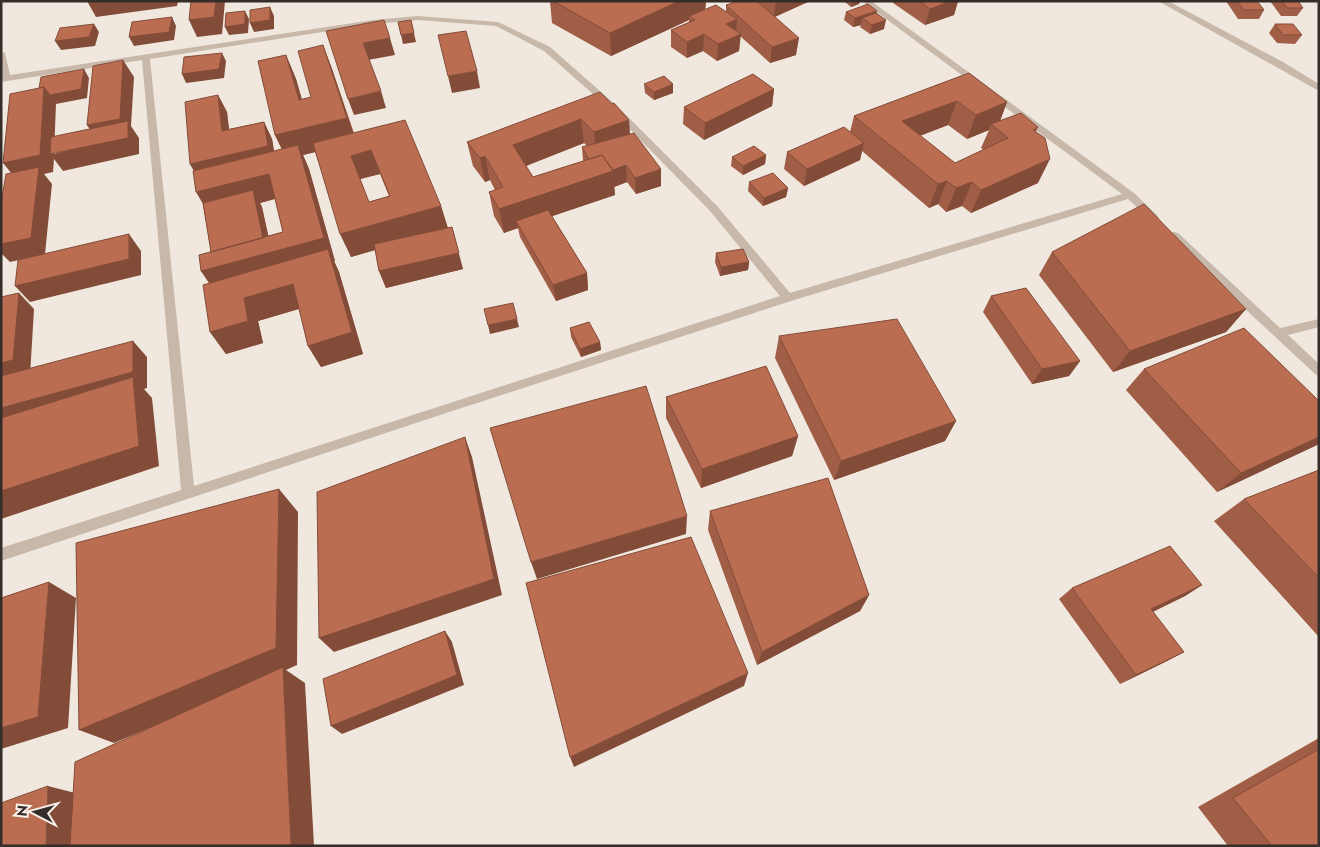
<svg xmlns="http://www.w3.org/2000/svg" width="1320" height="847" font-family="Jost,sans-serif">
  <rect width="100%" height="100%" fill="#f0e8de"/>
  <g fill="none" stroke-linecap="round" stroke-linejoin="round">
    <path fill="#c7b8aa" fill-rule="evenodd" d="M862,1H871L1134,193L1158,216L1159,218L1158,220H1150L1128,199L791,301L434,417L1,561V548L181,490L142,60L1,82V51L5,53L10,75L373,20L418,16L498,22L550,47L617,106L718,207L790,293L1122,194ZM418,20L496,26L544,51L611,110L710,211L780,296L194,486L150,59L373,24Z
      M1158,1H1168L1283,62L1319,84V91Z
      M1174,232L1178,233L1280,328L1319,319V327L1288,335L1319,364V376L1315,374L1170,239L1169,236L1170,233Z"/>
  </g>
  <path fill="#a15e46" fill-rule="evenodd" d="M550,1H706L705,9L726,12V5L758,1H810L775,17L796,55L770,63L740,36L739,51L717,61L703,51L687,58L671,47V30L689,22V20L611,56L552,23Z
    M844,1H860L859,4L851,7Z
    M894,1H958L954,15L925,25L893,3Z
    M1226,1H1257L1264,10L1259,19H1238Z
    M1270,1H1298L1303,8L1297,16H1281Z
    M846,12L877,13L884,29L870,34L860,27L861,25L853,27L844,20Z
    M1275,24L1302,35L1295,44L1277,43L1269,33Z
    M323,45L332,69L354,133L441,206L448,228L463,269L386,288L379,271L375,250L351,257L315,152L303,155L309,169L335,261H334L339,272L363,354L321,367L308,346L299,309L258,321L263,343L226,354L210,332L209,283L201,271L211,252L203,204L194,171L190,164L218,95L227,112L229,129L264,122L272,139L274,151L282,149L275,135L286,55L296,79L302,100L311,97ZM380,174L389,196L369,202L360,179ZM275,199L283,232L268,236L262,207L260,203Z
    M969,73L1007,102L1000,121L1038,127L1036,132L1038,183L971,213L962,206L946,212L938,204L929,208L862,151L860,160L804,186L784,169L787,152L850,132L854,116ZM948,125L967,139L989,130L981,148L984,150L955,163L920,136Z
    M644,84H673V93L654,100L645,93Z
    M774,89L772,106L704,140L683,124L684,107Z
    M612,104L629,120L630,134L661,186L636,194L627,182L614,187L615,195L552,216L587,273L588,290L556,301L520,237L518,228L504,233L494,216L489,192L495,190L490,180L485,182L473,166L467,142ZM584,143L587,146L582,147L583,161L533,177L526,166Z
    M766,155L765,164L743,175L731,166L732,157Z
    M749,182L788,188L786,197L763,206L748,191Z
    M1052,252L1246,309L1226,332L1113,372L1039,275Z
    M716,253L749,262L748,270L720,276L715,262Z
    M991,296L1080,361L1069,376L1032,384L983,312Z
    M570,328L600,342L601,350L581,357L571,337Z
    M779,336L956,421L945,441L834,480L775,358Z
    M1144,369L1317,445L1217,492L1126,390Z
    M666,397L798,436L792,456L701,488L666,418Z
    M1319,470V637L1214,521L1244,499Z
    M710,511L869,595L860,611L757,665L708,530Z
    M1202,585L1185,596L1153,612L1184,652L1167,661L1120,684L1059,599L1072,588Z
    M1319,738V846H1228L1198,807Z"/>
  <path fill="#834c39" d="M87,1H178L177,6L96,17Z
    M216,1H225L222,34L197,37L189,20Z
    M679,1H706L705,13L689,16V20L611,56L610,33Z
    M776,1H810L774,17Z
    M852,1H860L859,4L851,7Z
    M942,1H958L954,15L925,25L930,9Z
    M270,7L274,16V29L254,32L250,23Z
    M245,11L249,19L248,33L229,35L225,27Z
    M877,11L875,20L862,18L861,25L853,27L855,18Z
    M172,17L176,26L174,40L134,46L129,37Z
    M737,19L736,36L741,34L739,51L717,61L718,44L726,24Z
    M411,20L416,42L403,44L401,35Z
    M886,20L884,29L870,34L872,25Z
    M94,24L99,32L95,46L61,50L55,41Z
    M704,34L703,51L687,58V42Z
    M390,38L395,55L368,60L363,43Z
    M799,38L796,55L770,63L772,47Z
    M323,45L332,69L356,142L303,155L309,169L335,261H334L339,272L363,354L321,367L308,346L332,262L217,294L201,271L263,239L210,216L196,192L269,174L281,197L260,203L262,207L272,252L324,238L275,135L347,118Z
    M222,53L226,61L224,78L186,83L182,74Z
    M286,55L296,79L309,124L299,100Z
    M123,60L134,77L131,126L139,138V154L63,171L54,159L53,172L44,174L52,184L45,254L10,262L1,253V244L17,180L3,163L44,87L84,69L89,78L87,98L56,104L54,154L98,142L87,125Z
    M477,71L480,88L452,93L448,76Z
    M673,84V93L654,100V92Z
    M774,89L772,106L704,140L705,123Z
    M381,91L386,108L354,115L348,99Z
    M218,95L227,112L231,148L222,131Z
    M957,101L948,125L895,145L902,121Z
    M1007,102L998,126L991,124L989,130L967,139L976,115Z
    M581,119L584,143L518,169L513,145Z
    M629,120L630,143L596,156L594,132Z
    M264,122L272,139L276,163L200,181L190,164Z
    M864,143L860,160L804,186L807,169Z
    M371,150L380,174L360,179L351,156Z
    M766,155L765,164L743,175V166Z
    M485,156L490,180L485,182L480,158Z
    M1050,159L1038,183L971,213L981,190Z
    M626,165L627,182L614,187L613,170Z
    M661,169V186L636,194L635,178Z
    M613,171L615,195L520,227L516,221L518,228L504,233L499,209Z
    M947,181L938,204L929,208L938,184Z
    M972,182L962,206L946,212L956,188Z
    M788,188L786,197L763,206L764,198Z
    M441,206L448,229L351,257L340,234Z
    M452,227L463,269L386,288L379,271Z
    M129,234L141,251V275L30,302L15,286Z
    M749,262L748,270L720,276L721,267Z
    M587,273L588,290L556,301L553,285Z
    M293,284L305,307L258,321L263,343L226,354L210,332L244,298Z
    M19,293L34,309L30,376L1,383V363Z
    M1246,309L1226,332L1113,372L1130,351Z
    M517,319L519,327L490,334L488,325Z
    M133,341L147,357V388L144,389L152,398L159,466L1,519V408Z
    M600,342L601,350L581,357L580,349Z
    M1080,361L1069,376L1032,384L1042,369Z
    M956,421L945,441L834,480L841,461Z
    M798,436L792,456L701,488L702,469Z
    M465,437L472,457L502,595L334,652L319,638Z
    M1319,437V444L1317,445L1217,492L1241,473Z
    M279,489L298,512L297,665L286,670L305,683L314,846H291L283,671L114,743L79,730Z
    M687,516L686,534L537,579L531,562Z
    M49,582L76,598L68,728L1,749V728Z
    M1202,585L1185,596L1135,620L1151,609Z
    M869,595L860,611L757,665L762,652Z
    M445,631L452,642L464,685L342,734L331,726Z
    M1184,652L1167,661L1120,684L1136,675Z
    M748,673L744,686L574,767L570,757Z
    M48,786L79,794L78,846H46Z"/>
  <path fill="#bb6d51" stroke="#834c39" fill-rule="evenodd" d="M191,1H216L214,17L189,20Z
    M553,1H679L610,33Z
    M738,1H757L799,38L772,47L726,5Z
    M919,1H951L930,9Z
    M1237,1H1257L1264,10H1244Z
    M1282,1H1298L1303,8H1287Z
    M868,4L877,11L855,18L846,12Z
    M716,5L737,19L726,24L741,34L718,44L704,34L687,42L671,30L695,20L689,16Z
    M270,7V20L250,23V10Z
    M245,11V24L225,27L226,13Z
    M876,13L886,20L872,25L862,18Z
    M172,17L169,32L129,37L132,22Z
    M384,20L390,38L363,43L381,91L348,99L326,31Z
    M411,20L414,33L401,35L398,22Z
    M94,24L89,37L55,41L60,28Z
    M1275,24H1293L1302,35H1283Z
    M466,31L477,71L448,76L438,35Z
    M323,45L347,118L275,135L258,61L286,55L299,100L311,97L298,51Z
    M222,53L219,69L182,74L184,57Z
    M123,60L120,119L87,125L93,66Z
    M84,69L81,89L50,95L44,87L39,88L41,77Z
    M969,73L1007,102L976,115L957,101L902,121L955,163L1008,138L991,124L1021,113L1038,127L1033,130L1045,138L1050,159L981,190L972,182L956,188L947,181L938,184L854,116Z
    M753,74L774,89L705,123L684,107Z
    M664,76L673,84L654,92L644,84Z
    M44,87L40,155L3,163L10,94Z
    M600,92L612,104L614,103L629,120L594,132L581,119L513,145L533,177L602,155L613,171L499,209L489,192L503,187L485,156L480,158L467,142Z
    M218,95L222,131L264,122L268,146L190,164L185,102Z
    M405,120L441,206L340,234L313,143ZM371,150L390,196L369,202L351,156Z
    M128,121V138L50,154L51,137Z
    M844,127L864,143L807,169L787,152Z
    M634,133L661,169L635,178L626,165L613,170L602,155L589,159L582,147Z
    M298,145L324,238L201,271L199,255L283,232L269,174L196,192L193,171Z
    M754,146L766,155L743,166L732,157Z
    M39,167L31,238L1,244V203L6,174Z
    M773,173L788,188L764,198L749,182Z
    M253,190L263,238L211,252L203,203Z
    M1144,204L1246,309L1130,351L1052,252Z
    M548,210L587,273L553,285L516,221Z
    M452,227L459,253L379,271L374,244Z
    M129,234V259L15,286L18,260Z
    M328,249L352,332L308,346L293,284L244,298L248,321L210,332L203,285Z
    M743,249L749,262L721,267L716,253Z
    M1026,288L1080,361L1042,369L991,296Z
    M19,293L13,360L1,363V297Z
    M513,303L517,319L488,325L484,309Z
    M897,319L956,421L841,461L779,336Z
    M589,322L600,342L580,349L570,328Z
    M1244,328L1319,401V437L1241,473L1144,369Z
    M133,341V372L1,408V376Z
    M766,366L798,436L702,469L666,397Z
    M133,377L139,446L1,491V418Z
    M646,386L687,516L531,562L490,428Z
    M465,437L494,579L319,638L317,492Z
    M1319,470V578L1244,499Z
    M828,478L869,595L762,652L710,511Z
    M279,489L276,648L79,730L76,543Z
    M691,537L748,673L570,757L526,583Z
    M1170,546L1202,585L1151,609L1184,652L1136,675L1072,588Z
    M49,582L38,717L1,728V598Z
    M445,631L457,675L331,726L323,679Z
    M283,667L291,846H70L75,762Z
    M1319,749V846H1272L1233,798Z
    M48,786L46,846H1V803Z"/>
  <rect width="1320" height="847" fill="none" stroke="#352d29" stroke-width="5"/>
  <g transform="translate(35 812) rotate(276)" stroke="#f8f2ea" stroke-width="4" paint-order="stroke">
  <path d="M0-4L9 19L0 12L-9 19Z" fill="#352d29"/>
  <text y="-8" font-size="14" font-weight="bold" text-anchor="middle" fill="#352d29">N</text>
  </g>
</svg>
